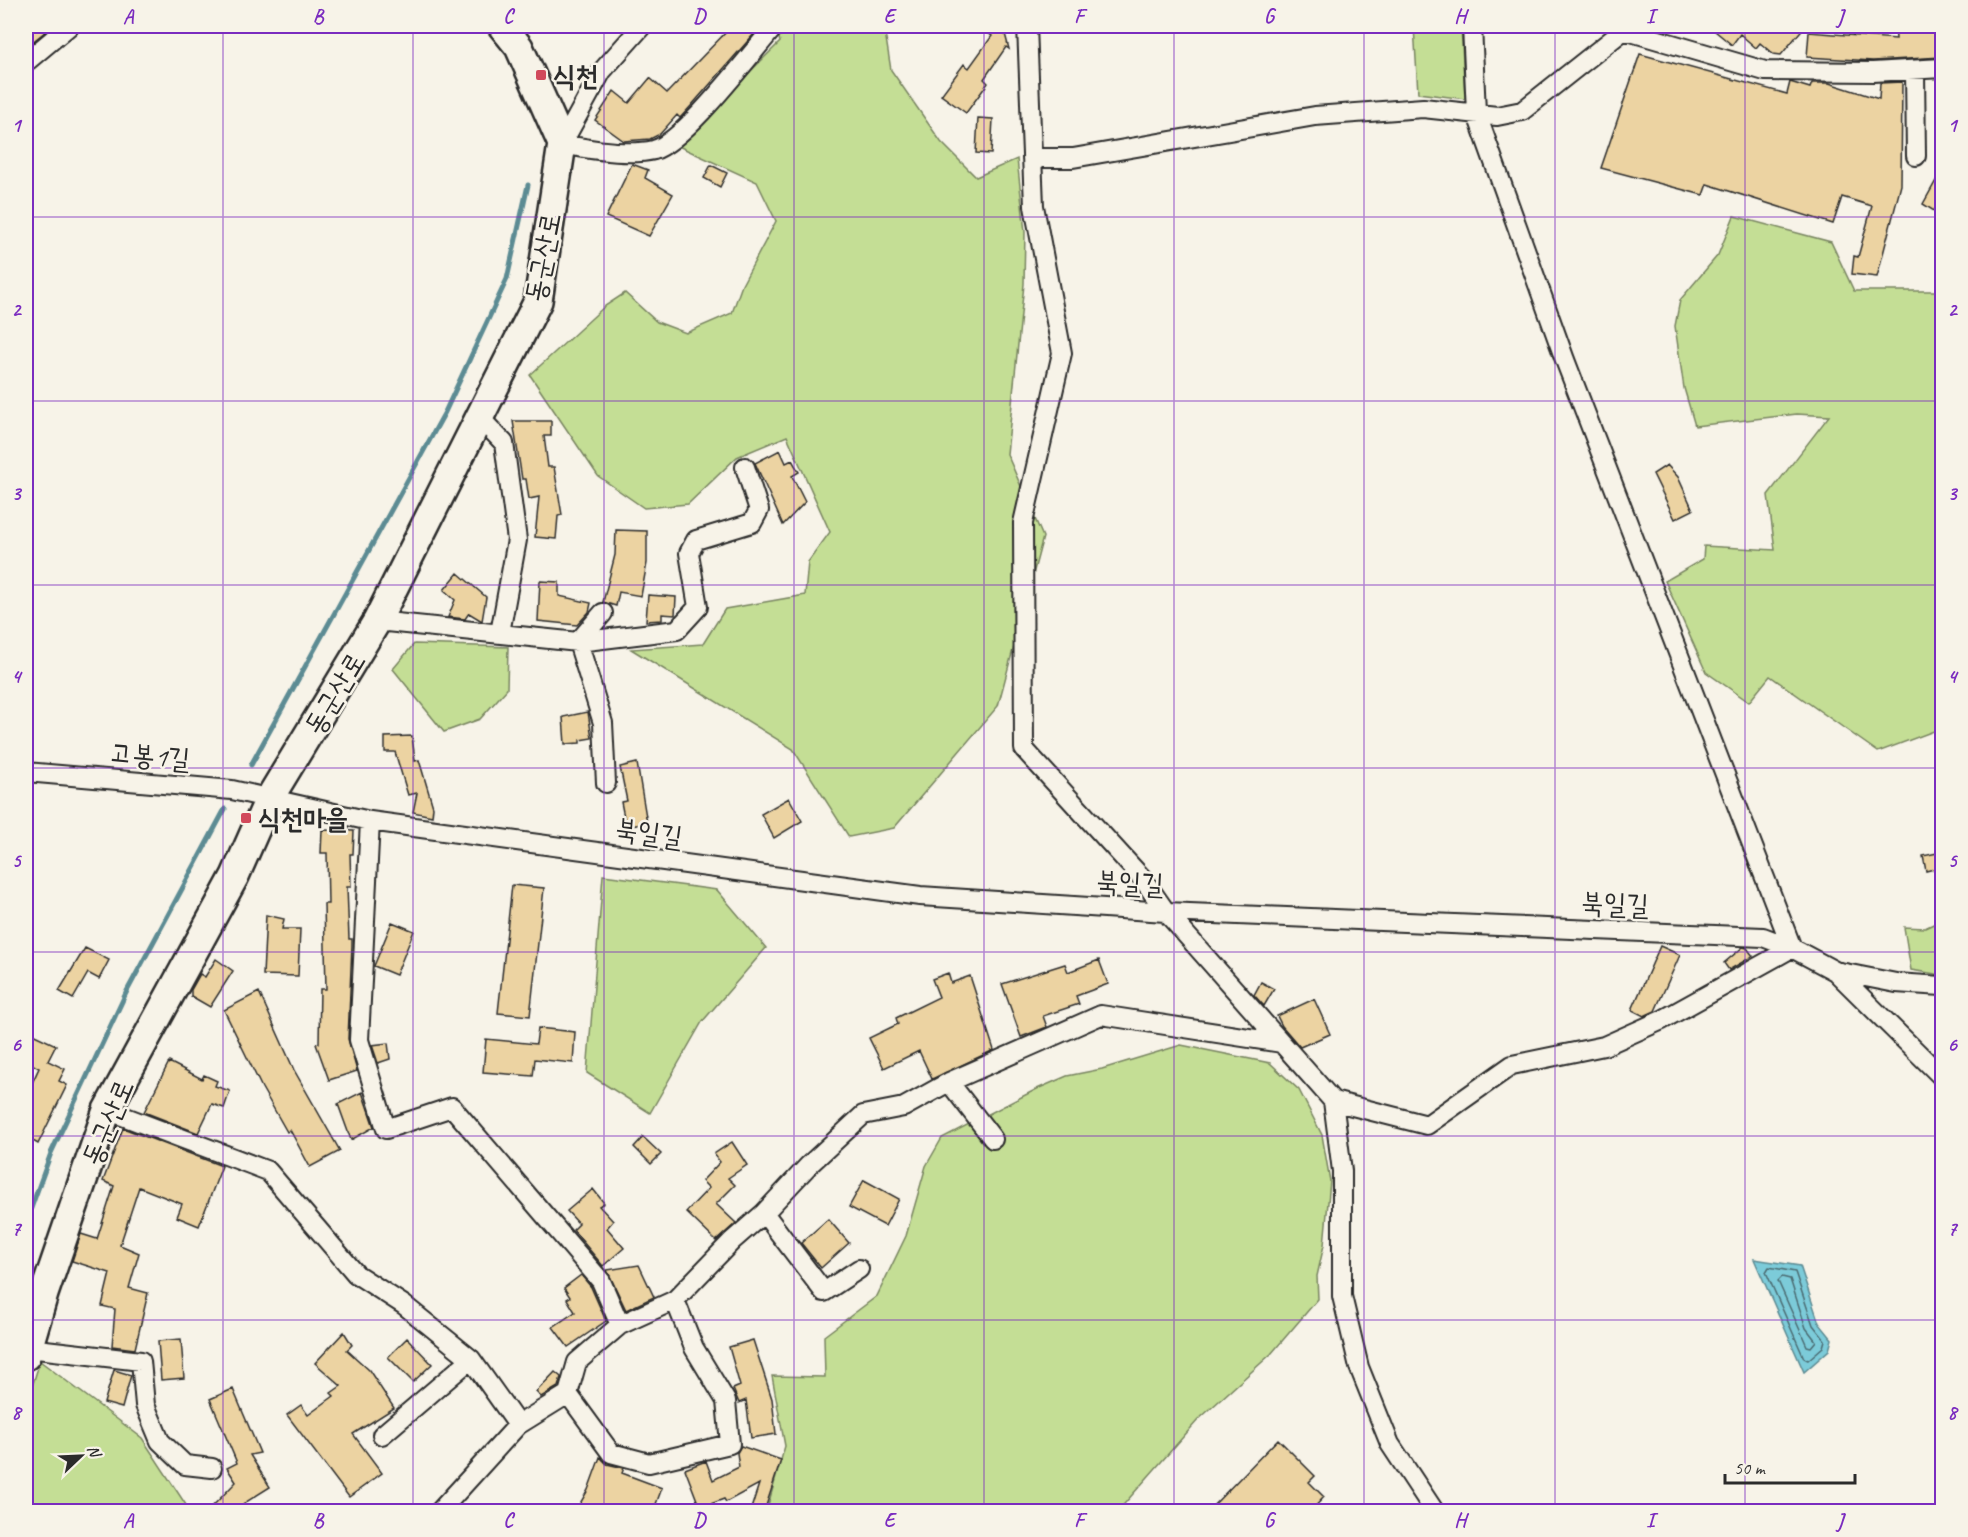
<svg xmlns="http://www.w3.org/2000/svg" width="1968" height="1537" font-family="Caveat,'Poor Story',sans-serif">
  <rect width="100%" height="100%" fill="#f7f3e8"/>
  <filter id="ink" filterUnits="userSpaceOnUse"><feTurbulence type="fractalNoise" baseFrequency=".0167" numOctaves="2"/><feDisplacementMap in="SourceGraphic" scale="12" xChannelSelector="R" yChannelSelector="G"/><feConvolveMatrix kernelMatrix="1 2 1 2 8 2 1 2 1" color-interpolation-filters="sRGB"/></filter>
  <g filter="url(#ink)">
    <path fill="#c4de95" stroke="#788460" stroke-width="1.5" d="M776,26H884L891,70L941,142L976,177L1017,159L1025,232L1024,284L1007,454L1043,537L998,706L894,828L849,837L793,749L631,649L703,644L725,609L805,595L808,562L830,532L787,436L737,457L688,504L644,508L598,476L530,375L605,306L625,293L657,322L686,333L732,313L742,285L776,221L757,182L676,145L780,42Z
      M1414,26H1461L1465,99L1418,93Z
      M1734,216L1831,242L1854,291H1942V728L1878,752L1770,676L1749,702L1706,672L1665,581L1703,559L1704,546L1775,550L1768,495L1829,416L1797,414L1695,426L1684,388L1675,326L1680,300L1718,255Z
      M414,644L508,647L507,689L480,719L444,732L393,669Z
      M603,875L717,890L766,948L702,1022L650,1113L587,1073Z
      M1942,920V975L1911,970L1904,927L1925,928Z
      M1181,1045L1270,1063L1299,1090L1322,1135L1330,1181L1324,1245L1317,1276L1318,1299L1271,1354L1198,1420L1118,1511L766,1512L785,1446L772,1376L825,1377L824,1336L877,1296L906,1236L926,1166L942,1138L1037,1089L1067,1076L1102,1069Z
      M40,1361L142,1438L190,1511H26V1406Z"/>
    <path fill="#7ccbd9" stroke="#5c8b93" stroke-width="1.5" d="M1754,1259L1800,1266L1819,1323L1832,1339L1829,1350L1804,1372Z"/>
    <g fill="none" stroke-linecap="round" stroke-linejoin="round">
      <path stroke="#4b6b71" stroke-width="1.5" d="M1769,1267L1795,1272L1813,1325L1825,1340L1823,1347L1808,1360L1804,1358L1766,1272Z
        M1782,1277L1790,1279L1806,1328L1816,1341L1811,1347L1807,1346L1778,1281Z"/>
      <path stroke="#5c8b93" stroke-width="5" d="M251,765L445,412L507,279L528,185
        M26,1222L51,1153L126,993L225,809"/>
    </g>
    <path fill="#ecd3a2" stroke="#2b2b2b" stroke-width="1.5" d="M34,26H40L46,31L31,43L26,34Z
      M732,26H761L691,106L680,118L677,115L660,134L650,139L624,141L595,120L614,91L629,103L650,78L667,93Z
      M978,26H1003L1009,49L1006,47L984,79L988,83L966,113L941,95L964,64L969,68L992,36Z
      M1709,26H1805L1781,55L1773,54L1760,43L1756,48L1740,34L1732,45Z
      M1895,26H1942V57L1873,61L1807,57L1809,32L1896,39Z
      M1640,54L1787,94L1790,82L1810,88L1812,83H1829L1879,99L1880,83L1902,82L1901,185L1877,277L1852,274L1854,256L1858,257L1872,206L1842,197L1833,224L1707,184L1703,195L1601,168Z
      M978,118L993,119L991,154L976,153Z
      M632,164L648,170L645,178L673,194L649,236L606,217Z
      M711,165L727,173L720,187L704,178Z
      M1942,170V197L1934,211L1923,204Z
      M513,421H551V436H544L548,467H554L562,515L558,516L556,539L535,537L539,497L529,499L526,479H522Z
      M780,450L786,463L792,460L799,472L792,476L805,502L783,525L755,463Z
      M1667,465L1678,477L1693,510L1675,519L1653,474Z
      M616,530L647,531V563L641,596L619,592L616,606L603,602L615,555Z
      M458,573L486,597L482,621L469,613L465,619L448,617L455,600L444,590Z
      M540,581L559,582V596L591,603L589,612L577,625L538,621Z
      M648,595L676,597L675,615L662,614V620L646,621Z
      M588,712L592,738L580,740V743L565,744L563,717Z
      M412,736L415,761L419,760L433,807L432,816L413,812L417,793L408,795L395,752H385V737Z
      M637,763L647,823L626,827L621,802L627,801L620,767Z
      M789,798L802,821L774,838L761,814Z
      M322,830L354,831L353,854H350L351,887H347L349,939H352V945L348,1039L357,1071L329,1080L316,1044L319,1043L320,989H326L324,904H328L327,853H321Z
      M1942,852V867L1926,871L1923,856Z
      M512,885L544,888L530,1016L498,1013Z
      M266,915L284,919L282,929H300L298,976L263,975Z
      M392,922L414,931L396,975L374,966Z
      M1660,946L1680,955L1655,1011L1644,1016L1632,1010Z
      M1743,947L1747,948L1753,956L1729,970L1724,963Z
      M85,948L109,960L99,979L88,973L73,999L59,991Z
      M216,959L233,971L210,1007L191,996V990L200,974L205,977Z
      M1099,960L1108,984L1076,996L1079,1004L1043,1016L1047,1027L1021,1037L1002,984L1065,964L1068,972Z
      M948,973L951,983L970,976L994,1050L932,1079L919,1051L884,1068L869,1038L898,1024L896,1018L939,997L932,979Z
      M1261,982L1274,989L1264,1006L1254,995Z
      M259,992L294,1070L340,1151L310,1167L290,1130L287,1132L262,1088L224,1010Z
      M1314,999L1330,1034L1300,1047L1282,1026L1277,1016Z
      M538,1028L575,1032L573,1063L535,1059L533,1076L483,1072L486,1039L536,1044Z
      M26,1031L56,1045L48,1061L65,1069L59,1081L67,1085L38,1144L26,1137V1096L39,1068L26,1061Z
      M388,1043L390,1059L378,1063L372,1045Z
      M169,1062L202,1079L204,1075L217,1081L215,1086L230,1091L224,1108L212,1104L198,1133L144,1112Z
      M362,1092L374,1127L351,1140L338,1104Z
      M123,1128L222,1166L199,1226L177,1217L182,1204L139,1187L120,1245L139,1253L129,1288L148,1293L135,1349L112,1346L115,1309L102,1306L110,1273L72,1261L81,1234L97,1239L114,1186L103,1181Z
      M643,1137L661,1154L651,1164L634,1147Z
      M732,1142L747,1165L728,1178L735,1185L716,1204L736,1223L716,1241L686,1212L709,1188L702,1181L720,1162L714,1154Z
      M864,1180L899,1199L885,1226L849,1207Z
      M593,1189L604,1203L599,1206L613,1221L607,1228L624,1248L603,1266L573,1230L579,1224L567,1211Z
      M828,1219L849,1243L821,1268L801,1243Z
      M639,1265L654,1297L626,1310L607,1270Z
      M581,1275L591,1287L606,1321L568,1347L553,1327L575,1312L567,1299L570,1297L564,1288Z
      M344,1332L352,1345L347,1350L369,1370L394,1408L353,1434L382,1473L349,1497L287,1415L301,1405L308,1415L334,1396L331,1393L341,1386L315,1363Z
      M407,1338L432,1364L413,1382L388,1357Z
      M181,1339L184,1378L161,1380L158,1341Z
      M753,1340L772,1399L776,1434L751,1438L746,1400L739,1403L733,1389L740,1386L729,1347Z
      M114,1370L131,1375L122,1408L104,1403Z
      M555,1372L561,1377L558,1387L541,1397L536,1392Z
      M233,1389L260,1453L250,1455L270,1487L246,1502L236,1512H207L236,1482L227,1468L237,1463L210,1399Z
      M1278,1439L1315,1476L1309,1482L1324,1497L1310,1512H1207Z
      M741,1446L781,1460L764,1512H750L759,1484L726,1502L724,1499L700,1508L685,1469L706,1461L713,1480L739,1467L737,1453Z
      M600,1457L607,1464L624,1468L622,1473L662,1488L653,1512H575L588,1490Z"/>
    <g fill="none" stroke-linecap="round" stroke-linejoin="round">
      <defs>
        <path id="street" d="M642,26L602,71L562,144C587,149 629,156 654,150C685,141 751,53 775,26
          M1027,26L1034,206L1062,353L1023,523L1024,749L1143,879L1166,912L1333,1101L1342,1171V1296L1359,1367L1390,1444L1435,1512
          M1622,26L1624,30L1765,71L1873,72L1942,68
          M26,62L69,26
          M1915,71L1916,156
          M1032,158H1073L1315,116L1423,108L1497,116L1522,111L1624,30
          M478,416L504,443L517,540L500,633
          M377,621L578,642L603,613
          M26,772L232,790L370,821L920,896L1166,912L1763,937L1792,948L1835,971L1942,1077
          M606,783L603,723L578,642L677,630L698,607L689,553L696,540L752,523L759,510L745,467
          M370,821L359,1040L386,1129L452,1107L601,1281L620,1325L675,1300L732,1241L764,1213
          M1835,971L1896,983L1942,986
          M949,1082L993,1139
          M1333,1101L1427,1125L1512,1065L1604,1046L1662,1020L1792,948L1565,360L1476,112L1472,26
          M107,1110L268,1171L356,1274L404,1305L471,1359L518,1425
          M859,1269L824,1292L764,1213L809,1165L863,1115L904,1107L949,1082L1101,1015L1282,1043
          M620,1325L577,1362L568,1394L611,1453L649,1463L730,1444L726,1401L694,1348L675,1300
          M28,1348L141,1361L145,1405L160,1441L185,1465L212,1468
          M382,1435L471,1359
          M439,1512L518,1425L568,1394"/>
        <path id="secondary" d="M26,1356L44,1294L107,1110L235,876L269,799L377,621L538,301L562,144L519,47L502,26"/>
      </defs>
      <use href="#street" stroke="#2b2b2b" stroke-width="22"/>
      <use href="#secondary" stroke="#2b2b2b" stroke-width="32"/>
      <use href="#street" stroke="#f7f3e8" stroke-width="18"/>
      <use href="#secondary" stroke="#f7f3e8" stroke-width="27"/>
    </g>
  </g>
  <path fill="none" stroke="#7b2cbf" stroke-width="1.5" stroke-opacity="0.55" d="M223,26V1512M413,26V1512M604,26V1512M794,26V1512M984,26V1512M1174,26V1512M1364,26V1512M1555,26V1512M1745,26V1512M26,217H1942M26,401H1942M26,585H1942M26,768H1942M26,952H1942M26,1136H1942M26,1320H1942"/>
  <g fill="#d1495b" stroke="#f7f3e8" stroke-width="2">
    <rect x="535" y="69" width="12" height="12" rx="3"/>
    <rect x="240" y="812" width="12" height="12" rx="3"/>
  </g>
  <g text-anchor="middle" stroke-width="5" stroke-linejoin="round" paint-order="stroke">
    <g font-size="28" font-weight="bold" fill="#2b2b2b" stroke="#f7f3e8" text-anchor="start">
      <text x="553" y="85">식천</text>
      <text x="258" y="828">식천마을</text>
    </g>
    <g font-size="28" fill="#2b2b2b" stroke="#f7f3e8">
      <text transform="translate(542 257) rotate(-79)" y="10">동군산로</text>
      <text transform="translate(334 693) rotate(-59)" y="10">동군산로</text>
      <text transform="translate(150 755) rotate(5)" y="10">고봉1길</text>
      <text transform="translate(649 832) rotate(8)" y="10">북일길</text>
      <text transform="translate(1130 882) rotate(3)" y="10">북일길</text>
      <text transform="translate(1615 903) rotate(2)" y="10">북일길</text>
      <text transform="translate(107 1122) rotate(-67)" y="10">동군산로</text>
    </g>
  </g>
  <rect width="1968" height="1537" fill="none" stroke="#f7f3e8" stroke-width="66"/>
  <g transform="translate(81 1456) rotate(67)" stroke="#f7f3e8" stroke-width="4.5" paint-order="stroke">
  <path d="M0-4.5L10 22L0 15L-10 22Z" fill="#2b2b2b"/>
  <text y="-9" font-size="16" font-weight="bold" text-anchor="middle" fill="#2b2b2b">N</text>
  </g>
  <path d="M1725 1474v9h130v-9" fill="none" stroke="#2b2b2b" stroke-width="3"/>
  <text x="1734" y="1474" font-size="18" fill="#2b2b2b" stroke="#f7f3e8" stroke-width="4.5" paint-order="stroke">50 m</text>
  <rect x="33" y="33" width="1902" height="1471" fill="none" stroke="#7b2cbf" stroke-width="2"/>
  <g font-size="20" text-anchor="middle" font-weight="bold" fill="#7b2cbf">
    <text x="128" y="23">A</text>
    <text x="318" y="23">B</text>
    <text x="508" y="23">C</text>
    <text x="699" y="23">D</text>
    <text x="889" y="23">E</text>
    <text x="1079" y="23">F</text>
    <text x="1269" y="23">G</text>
    <text x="1460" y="23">H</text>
    <text x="1650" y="23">I</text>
    <text x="1840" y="23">J</text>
    <text x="16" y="132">1</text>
    <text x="1952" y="132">1</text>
    <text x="16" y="316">2</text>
    <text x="1952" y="316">2</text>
    <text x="16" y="500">3</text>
    <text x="1952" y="500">3</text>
    <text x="16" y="683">4</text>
    <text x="1952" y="683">4</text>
    <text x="16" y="867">5</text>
    <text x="1952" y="867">5</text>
    <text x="16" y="1051">6</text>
    <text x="1952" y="1051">6</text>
    <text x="16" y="1235">7</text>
    <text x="1952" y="1235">7</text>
    <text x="16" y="1419">8</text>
    <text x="1952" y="1419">8</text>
    <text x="128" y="1527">A</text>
    <text x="318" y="1527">B</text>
    <text x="508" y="1527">C</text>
    <text x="699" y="1527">D</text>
    <text x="889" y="1527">E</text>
    <text x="1079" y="1527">F</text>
    <text x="1269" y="1527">G</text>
    <text x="1460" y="1527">H</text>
    <text x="1650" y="1527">I</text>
    <text x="1840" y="1527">J</text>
  </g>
</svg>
